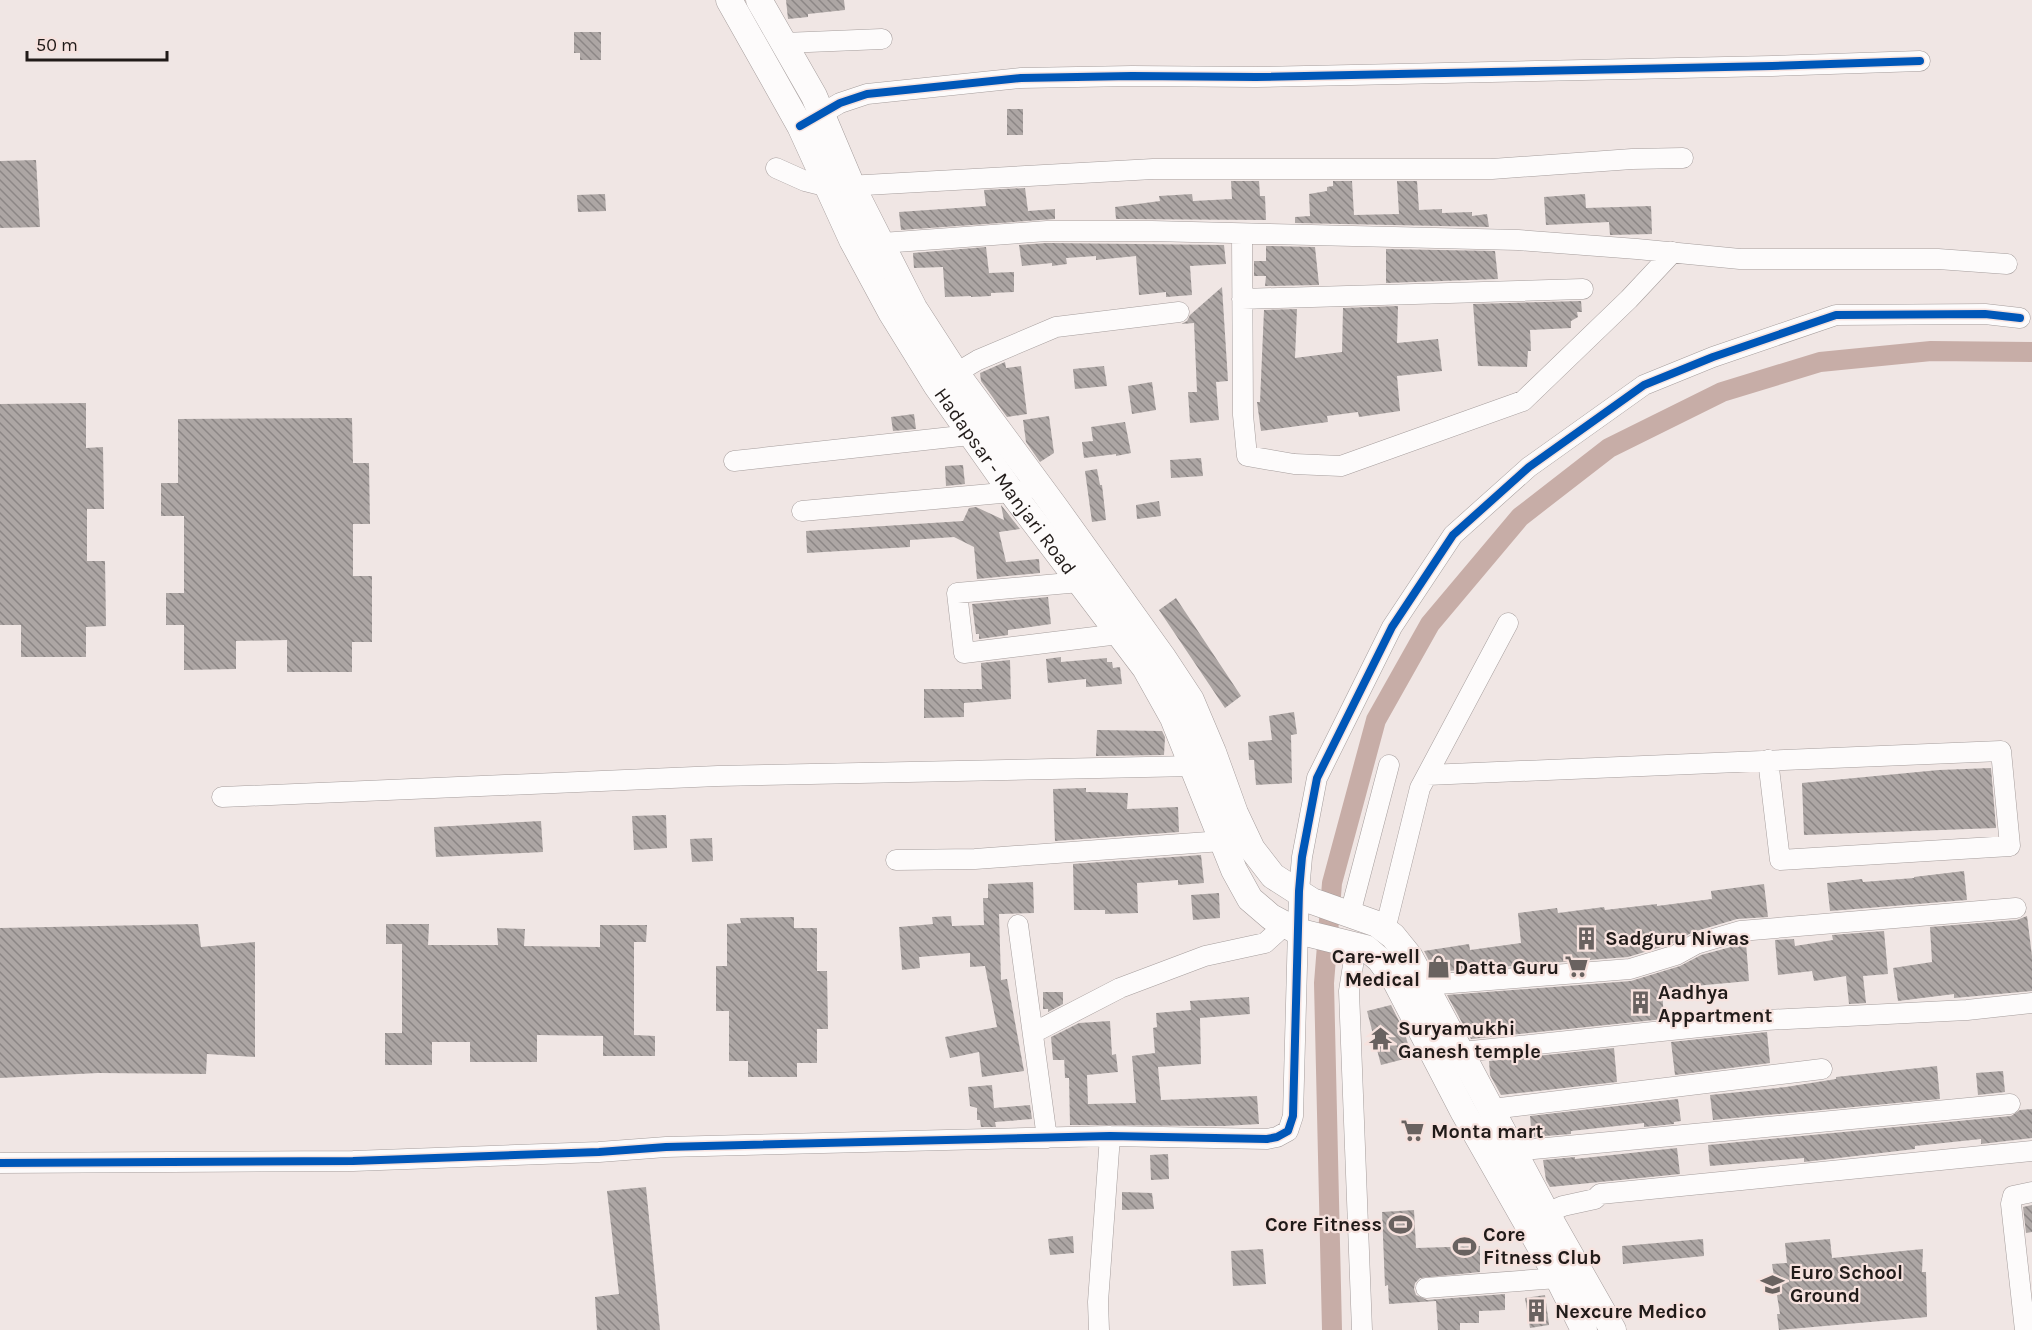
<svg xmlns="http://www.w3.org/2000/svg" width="2032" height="1330" font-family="Karla,sans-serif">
  <defs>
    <pattern id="building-back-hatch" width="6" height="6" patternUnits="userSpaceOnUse" patternTransform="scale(1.5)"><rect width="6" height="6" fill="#ada6a4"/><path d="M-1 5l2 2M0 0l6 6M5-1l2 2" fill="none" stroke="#8c8685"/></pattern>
  </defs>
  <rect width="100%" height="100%" fill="#f0e6e4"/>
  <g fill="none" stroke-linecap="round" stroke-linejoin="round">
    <path stroke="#c7ada7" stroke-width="20" d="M1332,1330L1324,983L1332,883L1376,720L1430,624L1520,517L1609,448L1722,392L1820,362L1931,351L2032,352"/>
  </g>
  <path fill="url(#building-back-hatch)" d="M786,0H844L845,10L808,14V17L788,19Z
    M574,32H601V60H580V53H574Z
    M1007,109H1023V135H1007Z
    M36,160L40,227L0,228V161Z
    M1231,181H1259L1260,196H1265L1266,220L1116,219L1115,207L1160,201L1159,196L1192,194L1193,201L1232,199Z
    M1333,181H1352L1354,215L1399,214L1397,181H1417L1419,210L1442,209V213L1472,212V216L1487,214L1489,227L1295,223V217L1310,216L1309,194L1327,191V187L1333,186Z
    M1025,188L1028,211L1055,209V219L901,230L899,212L986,206L984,190Z
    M605,194L606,211L578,212L577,195Z
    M1585,194L1586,208L1651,206L1652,234L1610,235L1609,222L1546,225L1544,197Z
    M1047,243L1224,245L1226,264L1190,266L1192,295L1166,297V292L1139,295L1136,256L1096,260V256L1066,258L1067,264L1052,266V263L1022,266L1019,245Z
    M1266,246L1315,247L1319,285L1265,286L1266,276H1254V261H1266Z
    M986,247L989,273L1014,272V292L991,293V296L971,297V296L945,297L943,267L914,268L913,253Z
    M1386,249L1495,251L1498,279L1386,283Z
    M1222,287L1228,381L1216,382L1219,420L1190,423L1188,392H1197L1194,323L1181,324L1187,321L1190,315Z
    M1581,301L1582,312H1577L1578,317L1571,321V328L1530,330L1531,351H1528L1527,367L1478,366L1473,304Z
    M1398,306L1397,343L1438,339L1442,371L1397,376L1400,411L1359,417L1358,412L1327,416L1328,422L1261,431L1257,402H1260L1264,310L1297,309L1295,358L1342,352L1343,308Z
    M1005,362L1006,368L1021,366L1027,414L1007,417L981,381L980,373Z
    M1104,366L1107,386L1075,389L1073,369Z
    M1152,382L1156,410L1132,414L1128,386Z
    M86,403V448L103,447L104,509H87V561H105L106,626L86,627V657H21V625H0V404Z
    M914,414L916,429L893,431L891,417Z
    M1049,416L1054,453L1040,462L1026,442L1023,420Z
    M352,418L353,463H369L370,524H353V576H372V642H352V672H287V640L236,641V669L184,670V625H166V593H184V516H161V483H178V419Z
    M1125,422L1131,453L1116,456V454L1084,458L1082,442L1093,441L1091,427Z
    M1201,458L1203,476L1171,478L1170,460Z
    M963,465L965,484L946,486L945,466Z
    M1097,469L1100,485H1102L1106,520L1092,522L1085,471Z
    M1159,501L1161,516L1137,519L1136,505Z
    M1001,505L1020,529L999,532L1006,562L1039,559L1040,573L977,579L974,547L954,537L910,540V547L807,553L806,531L963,521L969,508L976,507L1004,520Z
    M1048,597L1051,624L1008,630V635L979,639V634H976L972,604Z
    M1176,598L1241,696L1225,708L1159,610Z
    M1061,657V662L1107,658V662H1112L1113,668L1120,667L1122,684L1086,687V679L1048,683L1046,659Z
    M1010,660L1011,699L964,703V717L924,718V689H982L981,663Z
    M1294,712L1297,734L1291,735L1292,783L1256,785L1254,760H1249L1248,742L1272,740L1269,716Z
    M1097,730L1162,731L1165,737L1164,755L1096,756Z
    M1991,768L1996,828L1804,835L1802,783L1939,770Z
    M1086,788V792L1128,793L1127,809L1178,807L1179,832L1055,841L1053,789Z
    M666,815L667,848L634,850L632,816Z
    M541,821L543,852L436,857L434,827Z
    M712,838L713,861L692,862L690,839Z
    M1201,855L1204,883L1178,885V880L1137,883L1138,913L1105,914V910H1074L1073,864Z
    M1964,871L1967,900L1830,911L1827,883L1862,879L1863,882L1914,878V877Z
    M1033,882L1034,913L999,914L1001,980L1007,979L1024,1071L982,1077L979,1052L950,1058L945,1037L997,1027L985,966L970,967V953L919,957L920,968L902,970L899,927L933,924L932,917L951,916L952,926L984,925L983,898H988V884Z
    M1764,884L1768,917L1737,919L1693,932L1671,944L1628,957L1435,972L1424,951L1469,944L1470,950L1521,943L1518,913L1557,908L1558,913L1604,907L1605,910L1657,904V906L1712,899L1711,891Z
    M1219,893L1220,918L1193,920L1191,895Z
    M2027,916L2032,956V991L1954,998V994L1898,1001L1893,968L1932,962L1930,927L2017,920Z
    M794,917V928H817V971H827L828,1029H817V1063H797V1077H748V1061H729V1011H716V966H727V924L741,923L740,918Z
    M198,924L201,947L255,942V1057L207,1054L206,1074L98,1073L0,1078V928Z
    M386,924H429L428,945H498L497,928L525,929L524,946L600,947V925H647L646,942H634V1035L655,1036V1056H603V1036L537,1035V1062H470V1042H432V1065H385V1033H402V944H386Z
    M1884,931L1888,974L1863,976L1866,1003L1849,1004L1846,976L1814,981L1812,971L1778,975L1775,940L1794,939L1795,946L1833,940L1832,935Z
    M1746,943L1749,981L1662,989L1664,1019L1471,1039L1447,995L1631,981L1680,966L1701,955Z
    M1043,992H1063V1004L1048,1012V1009H1043Z
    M1249,997L1250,1014L1200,1018L1201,1064L1158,1067L1161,1100L1257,1096L1259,1124L1224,1126L1070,1125L1069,1078H1065L1064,1056V1060H1053L1051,1037L1079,1023L1110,1021L1112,1055L1116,1054L1118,1072L1087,1075L1088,1104L1136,1103L1132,1056L1155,1053L1153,1028L1157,1027L1156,1013L1191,1010L1190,1001Z
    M1391,1005L1404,1031L1412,1057L1381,1065L1367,1011Z
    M1767,1032L1770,1063L1675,1075L1671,1042Z
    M1614,1048L1617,1082L1501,1095L1490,1075L1489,1061Z
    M1937,1066L1940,1099L1713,1120L1710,1095L1786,1087L1836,1079V1077Z
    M2003,1071L2005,1092L1978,1095L1976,1073Z
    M992,1085L994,1108L1030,1105L1032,1119L995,1122L996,1127H981L980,1120H977V1108L970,1106L968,1087Z
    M1678,1099L1681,1121L1674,1122V1124L1644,1127V1123L1571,1131V1134L1532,1137L1530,1116Z
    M2032,1109V1138L1981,1144V1139L1915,1146V1149L1804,1162V1158L1710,1166L1708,1145L2011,1116L2020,1110Z
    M1677,1148L1680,1174L1550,1187L1546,1180L1543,1160L1575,1157V1159Z
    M1168,1154L1169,1179L1151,1180L1150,1155Z
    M646,1187L660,1330H597L595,1297L619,1294L607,1191Z
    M1122,1192L1152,1193L1154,1209L1122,1210Z
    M2032,1205V1232L2026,1233L2023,1207Z
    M1414,1210L1416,1248L1480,1246V1272L1420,1278L1415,1283L1414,1289L1416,1295L1427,1300L1505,1294V1310L1479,1311V1323H1460V1330H1438L1436,1301L1389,1304L1388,1285L1385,1286L1382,1212Z
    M1073,1236L1074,1253L1050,1255L1048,1239Z
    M1703,1239L1704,1256L1623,1264L1622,1246Z
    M1830,1239L1832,1258L1923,1249L1922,1272H1926L1927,1317L1779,1330L1777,1314H1780L1772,1264L1787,1263L1785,1243Z
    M1263,1249L1266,1284L1233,1286L1231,1251Z
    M1545,1295L1549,1325L1530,1328L1525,1298Z"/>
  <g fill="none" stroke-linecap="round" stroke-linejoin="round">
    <defs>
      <path id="minor" d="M784,43L882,39
        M811,120L840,103L867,94L1021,78L1132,76L1256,77L1772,66L1920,61
        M776,168L805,181L829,187L1153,169H1492L1632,159L1683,158
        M1242,234L1243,415L1247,456L1294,464L1341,466L1523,401L1629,299L1673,252
        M882,243L1047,231H1152L1518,240L1637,249L1740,259H1938L2007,264
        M1242,299L1583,289
        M956,373L978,360L1056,327L1179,312
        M734,461L970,435L981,431
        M802,511L1024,491
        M1080,582L957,593L964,653L1119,634
        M1427,775L2001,751L2010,846L1780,860L1768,760
        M222,797L718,776L1193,766L1205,763
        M896,860L975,859L1222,841
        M1350,914L1389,765
        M1018,925L1047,1138
        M1385,930L1420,788L1508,623
        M1356,946L1349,991L1362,1330
        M1426,985L1630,969L1676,955L1696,944L1740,931L2016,908
        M1033,1033L1120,988L1205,956L1265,943L1286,924
        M1462,1052L1767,1020L1967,1010L2032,1003
        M1492,1109L1822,1069
        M1514,1151L2010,1104
        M0,1163L353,1161L599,1152L666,1147L1110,1136L1267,1139L1277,1137L1288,1131L1293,1116L1299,891L1302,857L1317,778L1392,627L1453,535L1529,467L1644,385L1713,357L1836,315L1985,314L2020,318
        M1535,1218L1563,1206L1595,1199L1600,1194L2032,1151
        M1426,1288L1558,1278
        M1099,1330L1098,1302L1110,1136
        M2025,1330L2011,1204L2013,1196L2032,1192"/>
      <g id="major">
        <path id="s1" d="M729,0L800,126L852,240L892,314L936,385L1013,494L1145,668L1173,718L1234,870L1250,899L1271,917L1297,931L1366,948L1380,960L1396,982L1463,1111L1558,1278L1584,1330"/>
        <path d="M759,0L814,96L852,186L914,308L956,373L1055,507L1162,656L1191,700L1213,752L1235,813L1252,849L1273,876L1312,901L1377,924L1393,936L1410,957L1547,1214L1613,1330"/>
      </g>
    </defs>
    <use href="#minor" stroke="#a59d9c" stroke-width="21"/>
    <use href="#major" stroke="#a59d9c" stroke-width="27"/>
    <use href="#minor" stroke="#fdfbfb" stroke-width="20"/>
    <use href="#major" stroke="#fdfbfb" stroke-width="26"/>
    <defs>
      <path id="cycleway" d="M800,126L840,103L867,94L1021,78L1132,76L1256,77L1772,66L1920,61
        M0,1163L353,1161L599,1152L666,1147L1110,1136L1267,1139L1277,1137L1288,1131L1293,1116L1299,891L1302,857L1317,778L1392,627L1453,535L1529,467L1644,385L1713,357L1836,315L1985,314L2020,318"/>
    </defs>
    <use href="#cycleway" stroke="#f6e2de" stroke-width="11"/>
    <use href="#cycleway" stroke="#0057b8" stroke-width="8"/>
  </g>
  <defs>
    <symbol id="building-bare" viewBox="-9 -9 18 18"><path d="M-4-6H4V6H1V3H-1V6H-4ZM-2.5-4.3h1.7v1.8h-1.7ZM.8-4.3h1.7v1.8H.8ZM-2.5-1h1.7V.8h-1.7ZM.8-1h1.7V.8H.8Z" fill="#696260" stroke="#f6e2de" stroke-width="2.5" paint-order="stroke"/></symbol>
    <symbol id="shop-bare" viewBox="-9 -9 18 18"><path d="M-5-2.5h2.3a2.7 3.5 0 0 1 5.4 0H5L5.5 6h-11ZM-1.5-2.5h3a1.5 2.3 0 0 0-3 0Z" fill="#696260" stroke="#f6e2de" stroke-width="2.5" paint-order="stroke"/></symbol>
    <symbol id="supermarket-bare" viewBox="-9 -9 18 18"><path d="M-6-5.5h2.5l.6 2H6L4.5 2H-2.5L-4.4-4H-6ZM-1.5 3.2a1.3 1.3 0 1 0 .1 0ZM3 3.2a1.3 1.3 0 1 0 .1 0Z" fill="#696260" stroke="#f6e2de" stroke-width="2.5" paint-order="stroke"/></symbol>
    <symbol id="temple-bare" viewBox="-9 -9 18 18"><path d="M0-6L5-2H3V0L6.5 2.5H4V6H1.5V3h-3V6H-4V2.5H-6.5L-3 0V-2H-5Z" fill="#696260" stroke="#f6e2de" stroke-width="2.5" paint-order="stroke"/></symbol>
    <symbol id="stadium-bare" viewBox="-9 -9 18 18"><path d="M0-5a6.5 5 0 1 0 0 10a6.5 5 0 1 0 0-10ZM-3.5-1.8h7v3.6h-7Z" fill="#696260" stroke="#f6e2de" stroke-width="2.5" paint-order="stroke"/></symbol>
    <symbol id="school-bare" viewBox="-9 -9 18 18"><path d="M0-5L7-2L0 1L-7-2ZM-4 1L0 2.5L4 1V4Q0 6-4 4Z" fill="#696260" stroke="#f6e2de" stroke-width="2.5" paint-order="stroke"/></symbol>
  </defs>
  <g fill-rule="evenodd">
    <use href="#building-bare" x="1570" y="922" width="33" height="33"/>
    <use href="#shop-bare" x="1422" y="950" width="33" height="33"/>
    <use href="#supermarket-bare" x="1560" y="950" width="33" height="33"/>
    <use href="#building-bare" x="1624" y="986" width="33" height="33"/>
    <use href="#temple-bare" x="1364" y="1022" width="33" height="33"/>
    <use href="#supermarket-bare" x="1396" y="1114" width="33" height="33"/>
    <use href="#stadium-bare" x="1384" y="1208" width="33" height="33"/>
    <use href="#stadium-bare" x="1448" y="1230" width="33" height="33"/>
    <use href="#school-bare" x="1756" y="1268" width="33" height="33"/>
    <use href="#building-bare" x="1520" y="1294" width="33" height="33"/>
  </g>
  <g text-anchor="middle" stroke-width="4.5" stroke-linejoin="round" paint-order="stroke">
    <g font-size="20" fill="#211b19" stroke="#f6e2de">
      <text dy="7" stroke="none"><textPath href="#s1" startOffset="556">Hadapsar - Manjari Road</textPath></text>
    </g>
    <g font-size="20" font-weight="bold" fill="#211b19" stroke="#f6e2de" text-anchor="start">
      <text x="1605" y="945">Sadguru Niwas</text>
      <text x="1420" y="963" text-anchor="end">Care-well<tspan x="1420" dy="23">Medical</tspan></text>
      <text x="1559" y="974" text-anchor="end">Datta Guru</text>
      <text x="1658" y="999">Aadhya<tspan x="1658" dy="23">Appartment</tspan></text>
      <text x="1398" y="1035">Suryamukhi<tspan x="1398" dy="23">Ganesh temple</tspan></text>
      <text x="1431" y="1138">Monta mart</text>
      <text x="1382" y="1231" text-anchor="end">Core Fitness</text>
      <text x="1483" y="1241">Core<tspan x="1483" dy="23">Fitness Club</tspan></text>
      <text x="1790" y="1279">Euro School<tspan x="1790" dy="23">Ground</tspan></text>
      <text x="1555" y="1318">Nexcure Medico</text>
    </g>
  </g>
  <path d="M27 51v9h140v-9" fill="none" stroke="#211b19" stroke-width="3"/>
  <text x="36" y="51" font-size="18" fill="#211b19" stroke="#f6e2de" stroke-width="4.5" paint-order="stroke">50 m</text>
</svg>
